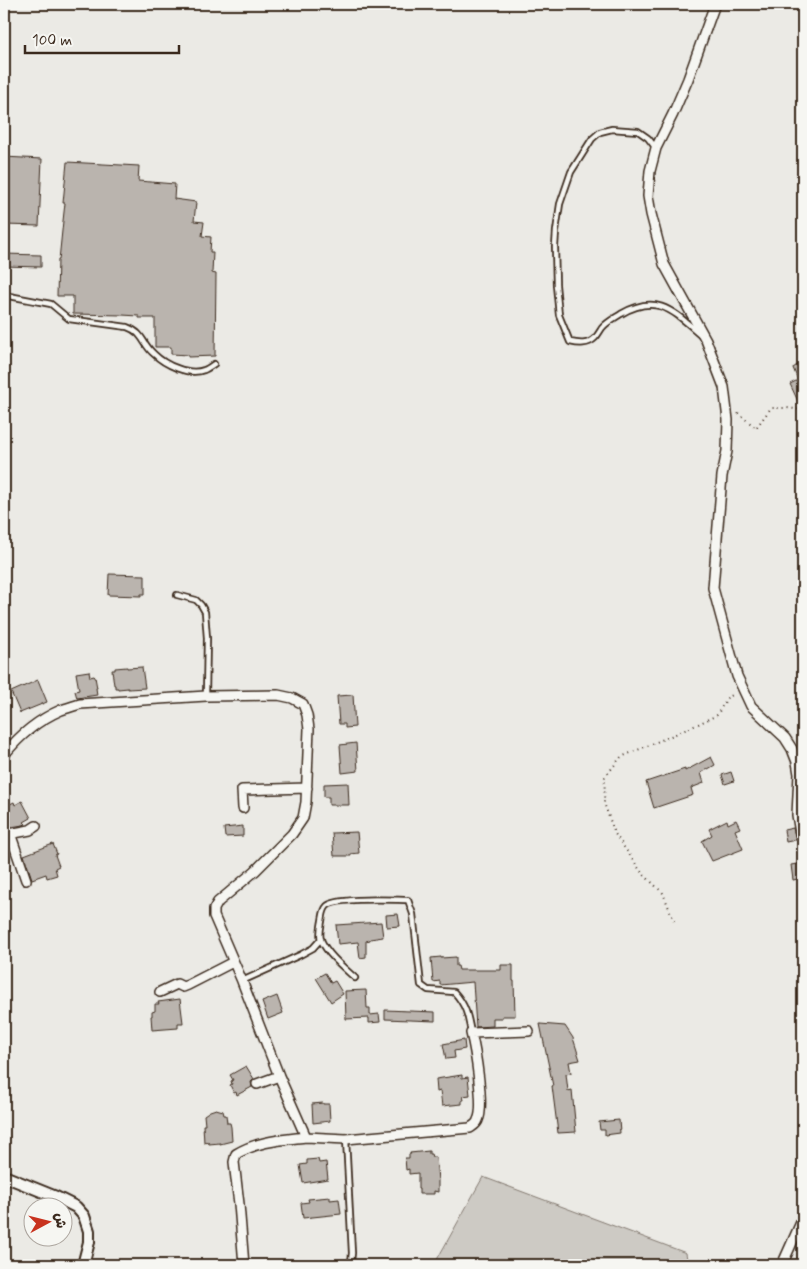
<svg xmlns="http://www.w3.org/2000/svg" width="807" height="1269" font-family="Mynerve,'Playpen Sans Arabic',sans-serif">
  <rect width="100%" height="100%" fill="#ebeae5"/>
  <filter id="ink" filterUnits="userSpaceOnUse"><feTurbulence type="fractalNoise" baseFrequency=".02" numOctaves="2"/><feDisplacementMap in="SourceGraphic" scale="10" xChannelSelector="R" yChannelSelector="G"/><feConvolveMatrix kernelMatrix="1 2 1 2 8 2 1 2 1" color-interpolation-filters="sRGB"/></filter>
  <g filter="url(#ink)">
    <path fill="#cdcac4" stroke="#847a71" d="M483,1177L686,1253L688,1265H434Z"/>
    <path fill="#bab4ae" stroke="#3b2a1e" d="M4,157L42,159L39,226L4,225Z
      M67,162L139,166L138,181L175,184L174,199L196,202L194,221L204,222L202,236L211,237L210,252H213L212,273L216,274L215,356L188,357V355L171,354V347H155V318H139V316L122,315L73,314V296H57L58,260H59L63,221L65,203H63Z
      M4,254L41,255V267L4,266Z
      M803,361V412L790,384L798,380L793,368Z
      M109,574L145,575V594H141V596L108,595Z
      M127,667V668L142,667L145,688L128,689V688L118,689V688H115V685H114L112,670H115V668Z
      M89,671L90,677L94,676L95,677L97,688H96L97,695L77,698L75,691L79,690L76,673Z
      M38,680L47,702L20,713L11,692Z
      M353,695L355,727L345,728V724H339L337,696Z
      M356,743L358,771L342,773L340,745Z
      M711,757L715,765L701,773L704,783L691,788L693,795L654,808L646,782L685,769V771Z
      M731,772L734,781L725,784L722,775Z
      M348,783L349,805H329V797H324V784Z
      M22,801L31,818L24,822L26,824L23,825L5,828L4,826V807L14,802L15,805Z
      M727,820L728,824L736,820L740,828L735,830L743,849L712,861L702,841L712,835L709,829Z
      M243,826V836L225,837L224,828Z
      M793,828L796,840L786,842L784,830Z
      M357,832L359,853L351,854V856H334L332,833Z
      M53,844L57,854L55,855L59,866L55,868L57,875L47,878L46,874L32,879L24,855Z
      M803,863V878L793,880L791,865Z
      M398,914L400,926L387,927L386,915Z
      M381,922L383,937L370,939V940L366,941V957L360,958L358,942L338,944L336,925Z
      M441,957V958L456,957V966H458L459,970H501V965H513V981H514L515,1016H502V1018H493V1026L476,1027L473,982L440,985V981L433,982L431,958Z
      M325,973L331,983L335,981L343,994L331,1002L316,978Z
      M366,990L367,1008H370V1015L379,1014L380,1022L369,1023V1018L346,1019L345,991Z
      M277,996L283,1013L268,1019L262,1002Z
      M180,999L183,1023H178V1028L152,1030L151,1016H152V1012L155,1011V1004H159L158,1002Z
      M385,1010L435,1012V1021L385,1019Z
      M540,1024L565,1026L573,1038L580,1060L569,1062L571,1073L566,1074L568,1091L572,1090L576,1132L558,1133L552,1086H553Z
      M464,1040L465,1049L454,1051L455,1058L446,1059L443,1044Z
      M246,1066L254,1079L251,1082L252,1087L237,1095L236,1092L234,1093L230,1085L232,1084L231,1081L233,1080L230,1075Z
      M462,1075V1078L468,1077L470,1095L463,1096L464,1100H462V1104L442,1106L440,1091L437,1092L436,1079Z
      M323,1103V1104H329L330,1121L313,1123L312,1104Z
      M216,1109L223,1111L224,1115H226L227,1123H230L231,1127L232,1141L220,1144V1143L209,1144L208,1142L204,1143L203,1125H205L204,1115L210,1111Z
      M619,1120L620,1133L605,1135V1130H600L599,1122Z
      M429,1151V1154H431L432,1157H436L438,1181V1192L434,1191V1194H419V1189H418V1173L409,1174V1169L406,1170L405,1158H409V1154H411L410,1153Z
      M318,1159L319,1163L326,1162L328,1179L303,1183L300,1165L307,1164V1160Z
      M330,1197V1200L339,1199L341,1214L303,1218L301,1203L309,1202L308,1199Z"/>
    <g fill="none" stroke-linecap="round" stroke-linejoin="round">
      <defs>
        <path id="service" d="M655,147L648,138L638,131L612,129L600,132L592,139L571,172L560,204L556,231L555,247L556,285L559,315L570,342C579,344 588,345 595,338C598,335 600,331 602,328C607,322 615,318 621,314C657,293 673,311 700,334
          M4,295L51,304L69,319L127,327C144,333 142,344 154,354C165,365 189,376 204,370C207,369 211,366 214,364
          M177,595L196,600L201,605L205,612L207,638L206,696
          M355,978C343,967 328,955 321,940C319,934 321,927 322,921C323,916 323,910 327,906C336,897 393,900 408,900L413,914L421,985L428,990L454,992C466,1005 468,1016 471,1033
          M242,981L300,955L313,948L321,939
          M346,1139L352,1253L351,1262L347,1265"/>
        <path id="minor" d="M715,4L688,79L673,114L656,148L650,171L648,196L651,214L664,264L706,340L724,387L728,420L727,451L722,476L713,588L737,676L751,706L785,738L792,749L797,762L799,774L797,815L800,833L803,840
          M4,755C19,736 38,720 61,710C67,708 74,706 80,704L206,696L278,695L292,698L303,704L307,715L309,729L306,802L303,818L292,834L255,871L218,902L214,909V916L242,981L279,1076L306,1137L346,1139L470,1128C473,1126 477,1124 478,1120C485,1107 475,1049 471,1033L529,1031
          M243,808L242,790L307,788
          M10,833L26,880
          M4,835L30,830L36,826
          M160,992L177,984L183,987L188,985L233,962
          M257,1084L279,1076
          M244,1265L239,1204L234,1162L236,1154C258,1141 281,1140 306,1137
          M782,1265L803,1218"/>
        <path id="tertiary" d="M4,1176L56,1197L76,1207L84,1216L89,1231V1242L83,1265"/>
      </defs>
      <use href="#service" stroke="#3b2a1e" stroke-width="8"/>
      <use href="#minor" stroke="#3b2a1e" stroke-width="12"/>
      <use href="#tertiary" stroke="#3b2a1e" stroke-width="14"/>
      <path stroke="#3b2a1e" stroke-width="2" stroke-dasharray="1 4" stroke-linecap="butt" d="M738,413L756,428L771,408H787L803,410
        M674,921L663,893L642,873L615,834L604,803L605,777L621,757L692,727L717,715L727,698L734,694"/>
      <use href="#service" stroke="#f6f6f2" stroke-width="4.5"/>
      <use href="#minor" stroke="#f6f6f2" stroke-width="9"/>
      <use href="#tertiary" stroke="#f6f6f2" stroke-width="10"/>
    </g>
  </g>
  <rect width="807" height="1269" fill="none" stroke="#f6f6f2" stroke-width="20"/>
  <rect x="10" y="10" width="787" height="1249" fill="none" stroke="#3b2a1e" stroke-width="2" filter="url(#ink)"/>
  <g transform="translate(48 1222) rotate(83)"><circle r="24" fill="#f6f6f2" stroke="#aba49d"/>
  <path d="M0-4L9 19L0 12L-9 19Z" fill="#c8321e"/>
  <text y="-8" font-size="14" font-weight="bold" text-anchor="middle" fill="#3b2a1e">ش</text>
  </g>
  <path d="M25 45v8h154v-8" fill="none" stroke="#3b2a1e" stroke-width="2.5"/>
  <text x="32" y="45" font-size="15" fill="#3b2a1e" stroke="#f6f6f2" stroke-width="4" paint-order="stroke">100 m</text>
</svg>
